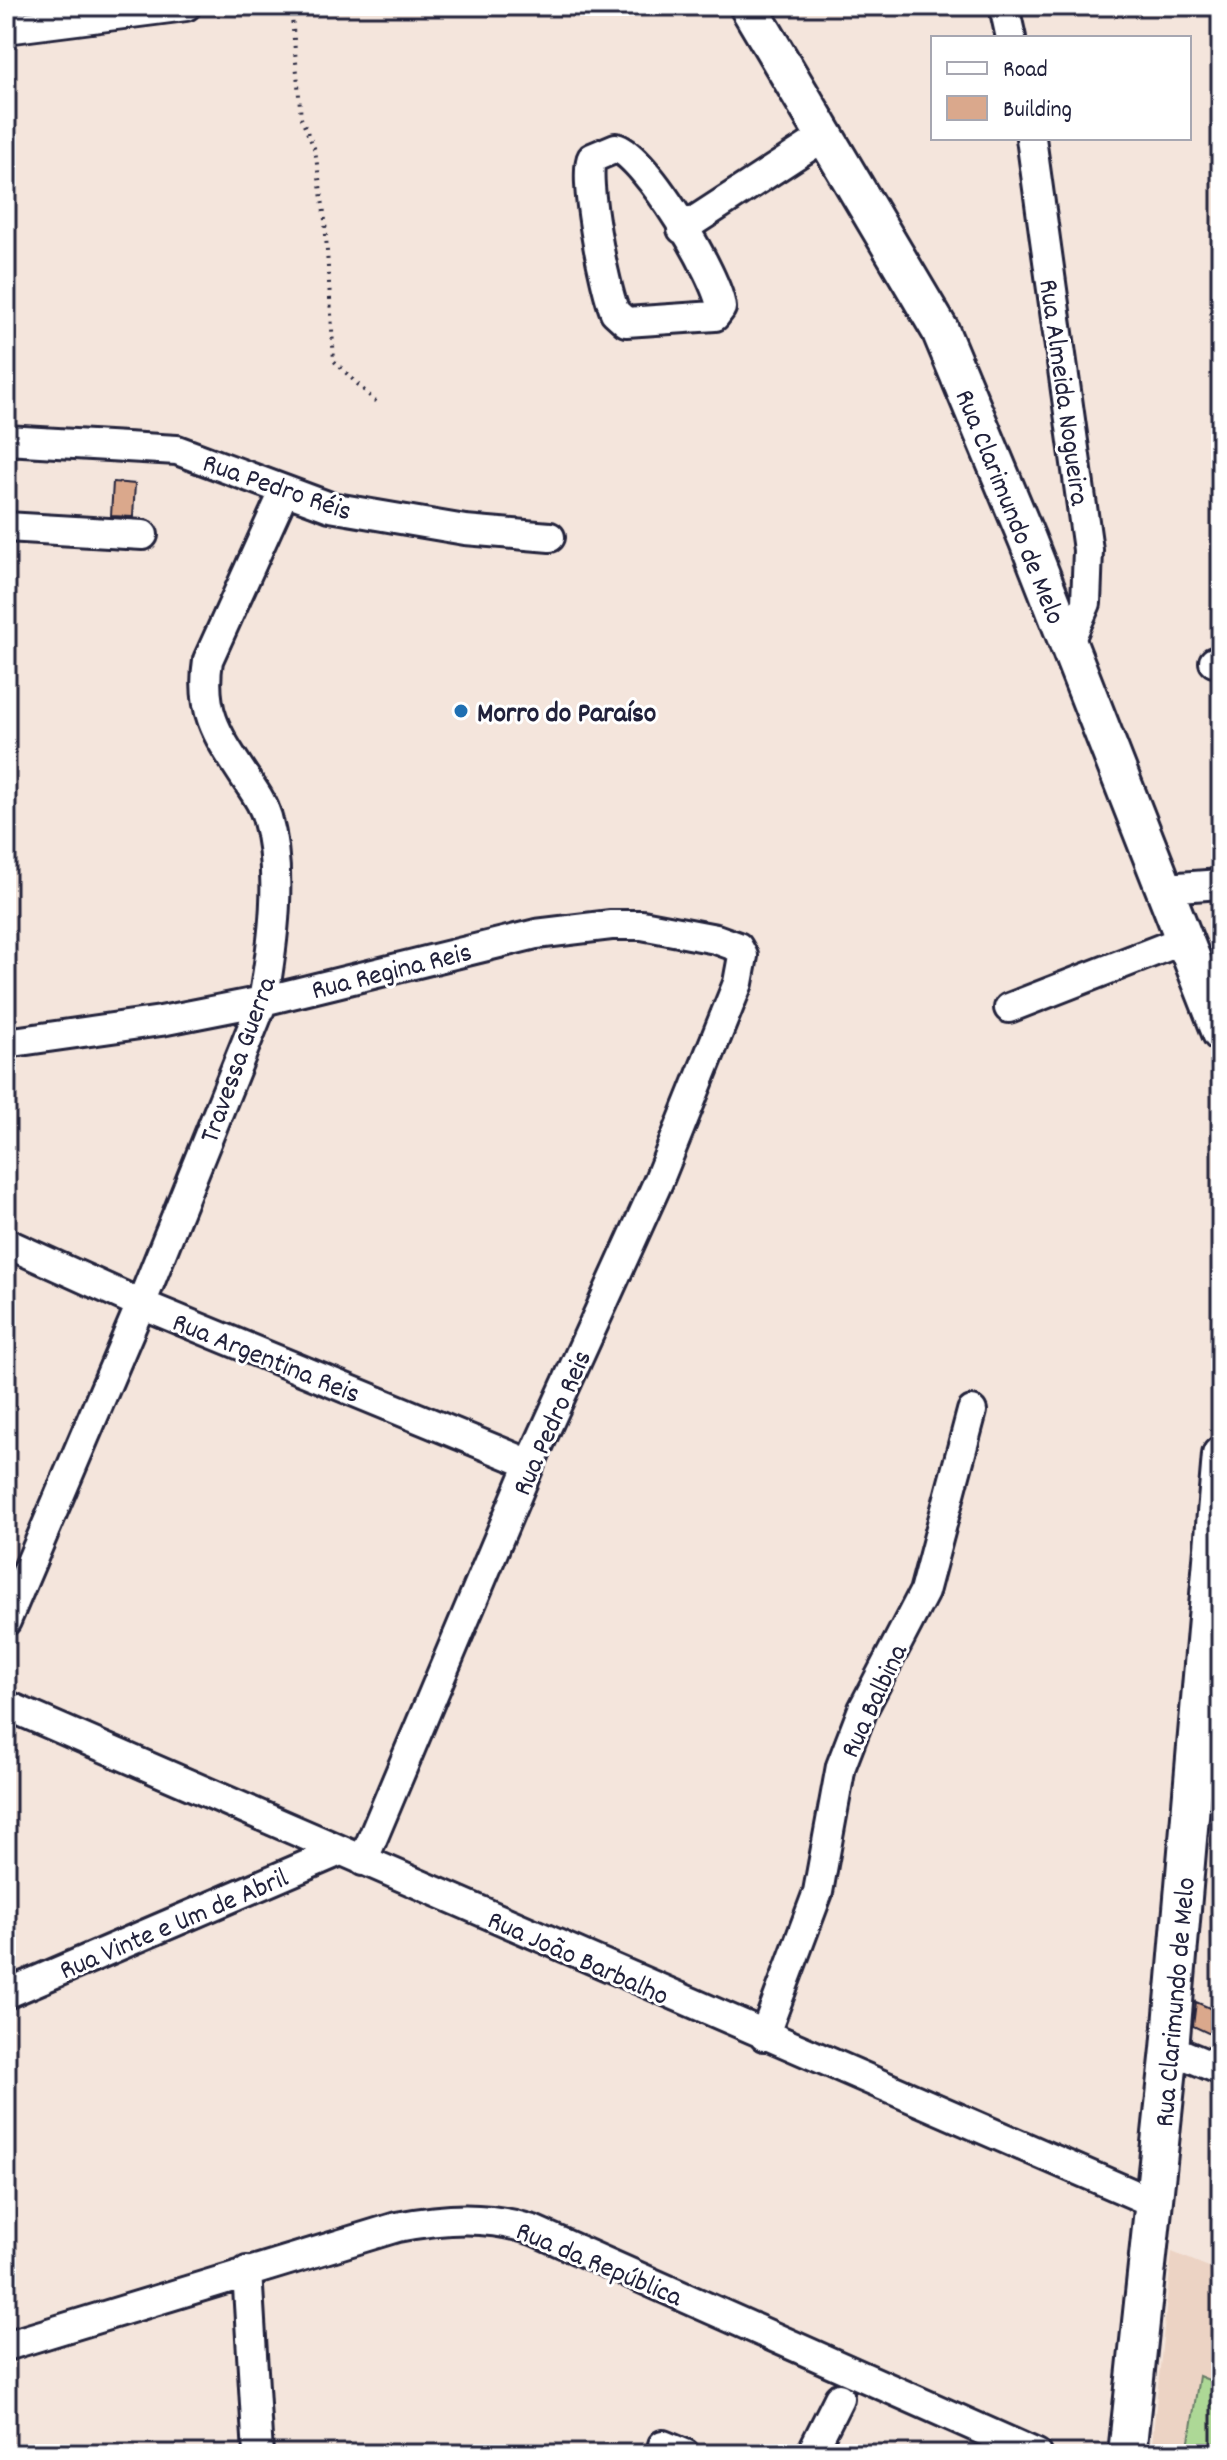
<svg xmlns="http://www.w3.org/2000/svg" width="1227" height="2460" font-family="Dekko,sans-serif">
  <rect width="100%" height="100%" fill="#f4e5dc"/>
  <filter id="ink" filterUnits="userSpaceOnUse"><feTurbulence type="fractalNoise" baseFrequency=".0125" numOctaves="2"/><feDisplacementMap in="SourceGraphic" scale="16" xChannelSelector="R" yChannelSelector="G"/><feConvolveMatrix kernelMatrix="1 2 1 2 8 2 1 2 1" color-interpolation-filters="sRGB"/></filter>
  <g filter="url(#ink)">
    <path fill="#ecd3c4" d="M1172,2252L1221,2272V2454H1151Z"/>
    <path fill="#add896" stroke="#687d68" stroke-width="2" d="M1199,2376L1221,2385V2454H1187Z"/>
    <path fill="#daa88c" stroke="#22223b" stroke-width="2" d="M113,482L135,484L133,517L111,516Z
      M1196,2002L1221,2013V2039L1193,2026Z"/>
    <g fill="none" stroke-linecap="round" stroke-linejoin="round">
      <defs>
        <path id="minor" d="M1004,6L1011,38
          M6,29L186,6
          M1031,138L1088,550L1086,603L1068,644
          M616,148C645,155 719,278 721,308L715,316L626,322L615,312C605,291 582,174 592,158Z
          M682,229L825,136
          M6,440L177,450L330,507L465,530L550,537
          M6,527L143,535
          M1214,662H1221
          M1165,888L1221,884
          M1009,1008L1186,939
          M6,1043L161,1021L263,1001L536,934L611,925H642L716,939L738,947L743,956L738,983L658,1182L530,1464L363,1861
          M6,1243L141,1304L530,1464
          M6,1621L141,1304L263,1001C273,944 283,873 267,817C263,803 254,791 246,779C218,736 200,713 208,660L284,492
          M6,1705L1154,2203
          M6,1994L340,1851
          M764,2036L818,1892L841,1766L863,1709L924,1592L972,1411
          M1170,2049L1221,2070
          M247,2271L258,2454
          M6,2346L397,2227C445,2218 486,2215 533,2230L1037,2454
          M663,2445L685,2454
          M811,2454L839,2398"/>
        <path id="major" d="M748,6L940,330L1027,539L1221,1033
          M1127,2454L1170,2049L1221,1455"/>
      </defs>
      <use href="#minor" stroke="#22223b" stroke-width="34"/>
      <use href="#major" stroke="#22223b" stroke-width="42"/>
      <path stroke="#22223b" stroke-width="4" stroke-dasharray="2 6" stroke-linecap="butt" d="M291,6L301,118L315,150L325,220L334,361L380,406"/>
      <use href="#minor" stroke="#fff" stroke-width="28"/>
      <use href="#major" stroke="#fff" stroke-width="36"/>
    </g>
  </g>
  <circle fill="#1f6fb2" stroke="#fff" stroke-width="3" cx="461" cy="711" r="8"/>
  <g text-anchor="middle" stroke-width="6" stroke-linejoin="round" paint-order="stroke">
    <g font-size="28" fill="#22223b" stroke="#fff">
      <text transform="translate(1066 392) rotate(82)" y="10">Rua Almeida Nogueira</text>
      <text transform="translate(278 485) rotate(19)" y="10">Rua Pedro Réis</text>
      <text transform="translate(1012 506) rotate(68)" y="10">Rua Clarimundo de Melo</text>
      <text transform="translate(391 969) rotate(-14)" y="10">Rua Regina Reis</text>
      <text transform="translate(236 1059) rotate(-70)" y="10">Travessa Guerra</text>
      <text transform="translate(267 1356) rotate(22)" y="10">Rua Argentina Reis</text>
      <text transform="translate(550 1422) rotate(-66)" y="10">Rua Pedro Reis</text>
      <text transform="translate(872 1700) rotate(-65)" y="10">Rua Balbina</text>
      <text transform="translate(173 1922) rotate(-23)" y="10">Rua Vinte e Um de Abril</text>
      <text transform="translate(579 1956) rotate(24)" y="10">Rua João Barbalho</text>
      <text transform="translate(1173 2002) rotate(-85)" y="10">Rua Clarimundo de Melo</text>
      <text transform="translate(600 2262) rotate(23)" y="10">Rua da República</text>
    </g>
    <g font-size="28" font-weight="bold" fill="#22223b" stroke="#fff" text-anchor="start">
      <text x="477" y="721">Morro do Paraíso</text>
    </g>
  </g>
  <rect width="1227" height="2460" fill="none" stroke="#fff" stroke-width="32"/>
  <rect x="16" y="16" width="1195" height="2428" fill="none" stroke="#22223b" stroke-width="3" filter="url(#ink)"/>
  <rect x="931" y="36" width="260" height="104" fill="#ffffff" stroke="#a7a7b1" stroke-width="2"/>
  <rect x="947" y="62" width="40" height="12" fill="#ffffff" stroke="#a7a7b1" stroke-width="2"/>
  <text x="1003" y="76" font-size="24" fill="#22223b">Road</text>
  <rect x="947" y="96" width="40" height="24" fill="#daa88c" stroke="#a7a7b1" stroke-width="2"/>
  <text x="1003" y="116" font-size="24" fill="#22223b">Building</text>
</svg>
